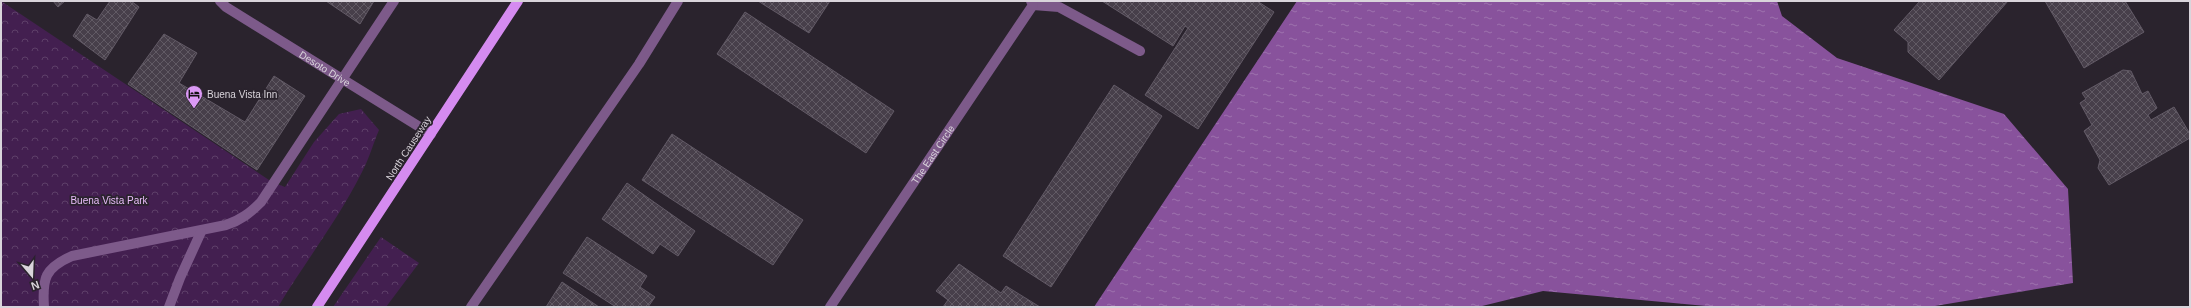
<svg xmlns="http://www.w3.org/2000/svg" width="2191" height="308" font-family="Helvetica,sans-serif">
  <defs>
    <pattern id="forest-crowns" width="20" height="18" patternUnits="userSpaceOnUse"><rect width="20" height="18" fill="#431f50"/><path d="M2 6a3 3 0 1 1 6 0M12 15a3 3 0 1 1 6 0" fill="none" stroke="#5e3f69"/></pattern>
    <pattern id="water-ripples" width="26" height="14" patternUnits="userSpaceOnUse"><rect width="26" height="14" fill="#88529c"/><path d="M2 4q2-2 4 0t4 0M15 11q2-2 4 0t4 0" fill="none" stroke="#9e72ae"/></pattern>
    <pattern id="building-cross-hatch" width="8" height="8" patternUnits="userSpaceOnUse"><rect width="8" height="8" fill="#473f4a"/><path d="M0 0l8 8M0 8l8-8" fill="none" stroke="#615a64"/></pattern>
  </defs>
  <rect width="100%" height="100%" fill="#2a232d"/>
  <path fill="url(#forest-crowns)" d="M1,1L272,182L285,187L314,142L339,114L361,109L379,130C373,144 369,159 362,172C338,220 305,262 278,307H1Z
    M381,237L419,263L386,307H333Z"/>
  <path fill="url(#water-ripples)" d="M1297,1H1777L1782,16L1837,58L2004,114L2068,189L2073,283L1929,307H1717L1543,291L1478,307H1094Z"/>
  <path fill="url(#building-cross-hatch)" stroke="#625a66" d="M53,1H65L58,7Z
    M110,1H131L139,7L105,60L73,36L87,14L97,20Z
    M326,1H374L360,24Z
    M758,1H830L809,33Z
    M1102,1H1257L1274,12L1198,129L1145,95L1188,28L1185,26L1173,46Z
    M1920,1H2008L1939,80L1908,52V42L1894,30Z
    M2045,1H2125L2144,32L2084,68Z
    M745,12L894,111L866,153L717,54Z
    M164,34L197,53L179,83L245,122L274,76L305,96L257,170L128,84Z
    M2123,70L2131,71L2142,94L2148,91L2157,108L2148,115L2151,120L2174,107L2190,134V138L2109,185L2098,168L2100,160L2084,131L2092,125L2080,103L2086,99L2082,93Z
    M1114,85L1162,116L1051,287L1003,256Z
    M672,134L803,220L773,265L642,180Z
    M627,183L695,231L678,256L660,244L653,254L602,219Z
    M587,237L647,276L640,287L655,297L648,307H616L563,273Z
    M959,264L1001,293L1006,286L1040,307H943L948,300L936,291Z
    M562,282L599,307H546Z"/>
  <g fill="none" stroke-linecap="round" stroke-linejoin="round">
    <g stroke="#7d5a8a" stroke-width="10">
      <path id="s1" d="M220,1L226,7L431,134"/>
      <path d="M1033,5L1059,7L1140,51"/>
      <path d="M44,307C42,278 45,268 72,256L226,225C241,220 250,213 261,202L394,1"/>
      <path d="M169,307L180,278L201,232"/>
      <path d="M471,307L639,64L678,1"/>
      <path id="s2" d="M830,307L1033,5L1031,1"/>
    </g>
    <path stroke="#d58bf0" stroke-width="10" d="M317,307L518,1"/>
  </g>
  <defs>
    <symbol id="hotel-pin" viewBox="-11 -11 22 30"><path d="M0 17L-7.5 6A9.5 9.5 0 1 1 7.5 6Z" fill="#db99f5" stroke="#2a232d"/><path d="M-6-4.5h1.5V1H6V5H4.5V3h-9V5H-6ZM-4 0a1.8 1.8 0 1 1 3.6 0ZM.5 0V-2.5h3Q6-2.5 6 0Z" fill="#111"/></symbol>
  </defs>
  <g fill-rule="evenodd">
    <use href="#hotel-pin" x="184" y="84" width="20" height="27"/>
  </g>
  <g text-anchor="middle" stroke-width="3.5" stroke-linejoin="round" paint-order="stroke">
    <g font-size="10" fill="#d9d4db" stroke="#2a232d">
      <text dy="4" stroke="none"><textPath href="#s1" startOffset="125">Desoto Drive</textPath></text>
      <text transform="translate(408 148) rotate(-57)" y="4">North Causeway</text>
      <text dy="4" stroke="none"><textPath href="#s2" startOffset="184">The East Circle</textPath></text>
    </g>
    <g font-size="10" fill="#d9d4db" stroke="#2a232d" text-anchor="start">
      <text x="207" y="98">Buena Vista Inn</text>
    </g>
    <g font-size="10" fill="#e9bdfa" stroke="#2a232d">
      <text x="109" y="204">Buena Vista Park</text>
    </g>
  </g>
  <rect width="2191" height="308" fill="none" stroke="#d9d4db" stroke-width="4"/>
  <g transform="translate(32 276) rotate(161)" stroke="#2a232d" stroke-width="3" paint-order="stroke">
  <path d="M0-3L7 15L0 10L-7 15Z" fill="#d9d4db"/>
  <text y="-6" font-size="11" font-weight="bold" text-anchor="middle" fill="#d9d4db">N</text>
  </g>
</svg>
